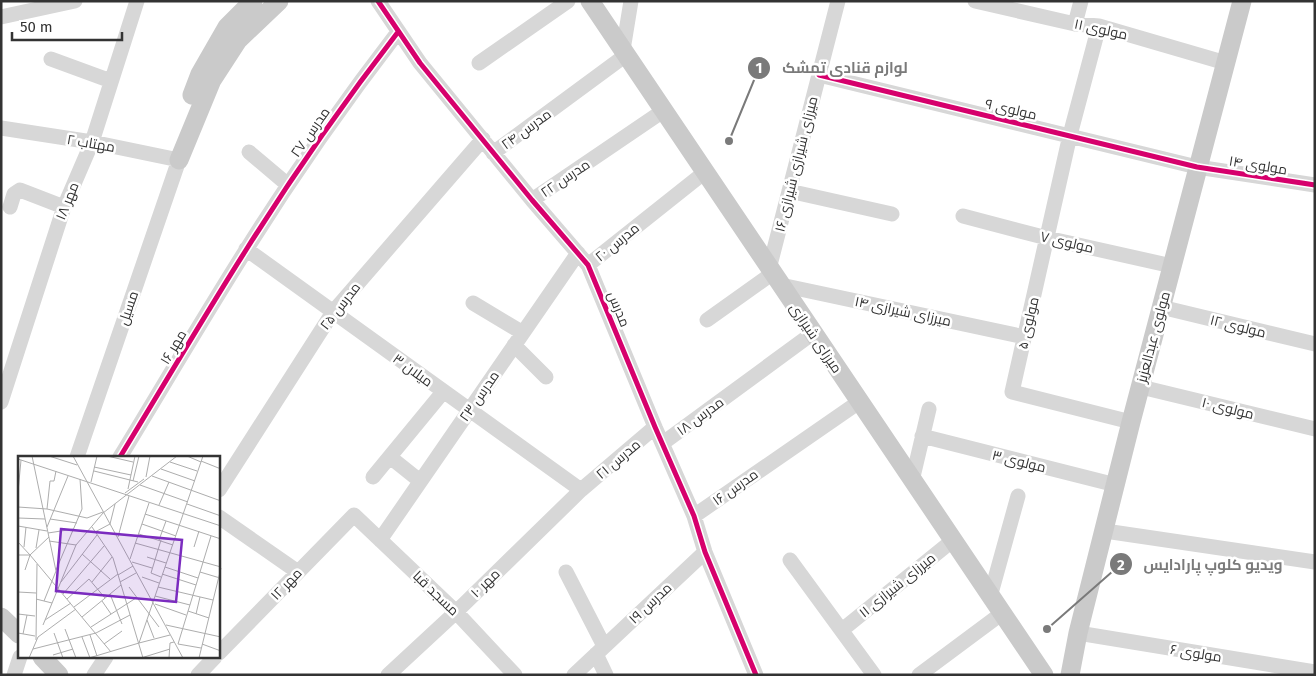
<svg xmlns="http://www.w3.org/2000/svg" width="1316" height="676" font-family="'Fira Sans',Cairo,sans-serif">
  <rect width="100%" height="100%" fill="#fff"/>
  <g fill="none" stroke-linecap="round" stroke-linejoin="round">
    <path stroke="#d7d7d7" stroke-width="15" d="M378,1L420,63L532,200L588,265L655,427L694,516L705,552L756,675
      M975,1L1075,24L1099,26L1226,63
      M1,17L75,1
      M1075,24L1081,1
      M1099,26L1070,135L1012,392L1131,422
      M623,50L631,1
      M51,59L111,81
      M479,63L568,1
      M819,75L1197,167L1315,185
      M1,128L92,142L179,160L77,457
      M249,152L288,185
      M493,153L626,55
      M789,191L892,214
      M532,200L663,111
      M10,207L14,194L20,190L64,207
      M963,216L1047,238L1172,266
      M246,249L581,490
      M588,265L705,172
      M769,269L838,1
      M781,285L1025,337
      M473,303L523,333
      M1161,307L1315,344
      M707,320L773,273
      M514,345L546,377
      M1141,387L1315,429
      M1,402L64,207L92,142L137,1
      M922,436L1116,485
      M663,443L813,333
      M120,457C162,388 203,318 246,250C293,175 344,102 398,32
      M390,457L420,481
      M373,477L443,392
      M912,481L929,409
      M219,490L333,312L483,139
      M694,516L859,402
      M219,517L298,572
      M1105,531L1315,562
      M380,540L578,253
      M790,560L874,675
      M566,572L604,646
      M990,597L1018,496
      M842,630L952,541
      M1078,633L1315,672
      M219,653L354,515L456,612L515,675
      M596,654L606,675
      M14,675L20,657
      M94,675L106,657
      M198,675L215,657
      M388,675L456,612L581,490L655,427
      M574,675L705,552
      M919,675L1001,614"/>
    <path stroke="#cacaca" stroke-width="19" d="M590,1L1044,675
      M192,95L200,74L227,27L253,1
      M179,160L212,80L238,40L279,1
      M1,617L19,634
      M42,657L59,675
      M1070,675L1078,633L1131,422L1242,1"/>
    <defs>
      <path id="cycleway" d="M378,1L420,63L532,200L588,265L655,427L694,516L705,552L756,675
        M819,75L1197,167L1315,185
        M120,457C162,388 203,318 246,250C293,175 344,102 398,32"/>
    </defs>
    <use href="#cycleway" stroke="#fff" stroke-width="8"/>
    <use href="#cycleway" stroke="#d6006c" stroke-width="5"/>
  </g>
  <g text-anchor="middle" stroke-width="5" stroke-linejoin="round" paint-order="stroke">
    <g font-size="14" fill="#333" stroke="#fff">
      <text transform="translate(1101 29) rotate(12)" y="5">مولوی ۱۱</text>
      <text transform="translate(1011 109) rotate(13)" y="5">مولوی ۹</text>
      <text transform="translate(526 129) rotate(-36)" y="5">مدرس ۲۴</text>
      <text transform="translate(310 132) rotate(-55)" y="5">مدرس ۲۷</text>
      <text transform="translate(91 143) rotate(10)" y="5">مهتاب ۲</text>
      <text transform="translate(796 164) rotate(-76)" y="5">میرزای شیرازی شیرازی ۱۶</text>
      <text transform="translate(1258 165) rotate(9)" y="5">مولوی ۱۴</text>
      <text transform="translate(565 178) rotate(-34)" y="5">مدرس ۲۲</text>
      <text transform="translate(67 201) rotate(-68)" y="5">مهر ۱۸</text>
      <text transform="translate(617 242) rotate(-39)" y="5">مدرس ۲۰</text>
      <text transform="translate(1067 242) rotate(13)" y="5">مولوی ۷</text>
      <text transform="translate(340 306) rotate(-52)" y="5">مدرس ۲۵</text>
      <text transform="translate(128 308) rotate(-71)" y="5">مسیل</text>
      <text transform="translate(619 309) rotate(68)" y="5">مدرس</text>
      <text transform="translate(903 311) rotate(12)" y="5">میرزای شیرازی ۱۴</text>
      <text transform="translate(1028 323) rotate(-77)" y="5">مولوی ۵</text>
      <text transform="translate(1238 326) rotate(14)" y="5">مولوی ۱۲</text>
      <text transform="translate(1153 337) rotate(-75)" y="5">مولوی عبدالعزیز</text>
      <text transform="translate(816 338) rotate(56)" y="5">میرزای شیرازی</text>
      <text transform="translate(173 347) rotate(-59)" y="5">مهر ۱۶</text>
      <text transform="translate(413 370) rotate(36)" y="5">میلان ۳</text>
      <text transform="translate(479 396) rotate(-55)" y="5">مدرس ۲۳</text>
      <text transform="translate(1228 408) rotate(14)" y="5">مولوی ۱۰</text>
      <text transform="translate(700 416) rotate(-36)" y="5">مدرس ۱۸</text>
      <text transform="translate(618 459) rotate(-40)" y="5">مدرس ۲۱</text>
      <text transform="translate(1019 461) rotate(14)" y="5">مولوی ۳</text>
      <text transform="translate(735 487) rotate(-35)" y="5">مدرس ۱۶</text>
      <text transform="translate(485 583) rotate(-44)" y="5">مهر ۱۰</text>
      <text transform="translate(286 584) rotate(-46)" y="5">مهر ۱۲</text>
      <text transform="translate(897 585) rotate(-39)" y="5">میرزای شیرازی ۱۱</text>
      <text transform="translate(436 593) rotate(44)" y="5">مسجد قبا</text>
      <text transform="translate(650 603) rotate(-43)" y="5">مدرس ۱۹</text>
      <text transform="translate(1196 653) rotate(9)" y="5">مولوی ۶</text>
    </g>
  </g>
  <g transform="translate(18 456)">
    <rect width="202" height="202" fill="#fff"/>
    <path fill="none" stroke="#adadad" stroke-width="1" d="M14,0L38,115L26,145M31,0L59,9M55,0L165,202M89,0L115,6M169,0L183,6M0,3L203,70M183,5L203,13M152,6L179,15M76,11L113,19M143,13L177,25M76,15L120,26M134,20L203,45M128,21L132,0M62,23L64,53M115,25L121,0M73,26L79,0M122,29L170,46M110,33L117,0M0,36L3,4M107,37L126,23M169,48L203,60M141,49L151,26M0,51L29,53L69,62L85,56M29,53L32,25H36L38,15M127,58L203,83M0,62L27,63M32,63L59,67M124,68L158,80M0,70L29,75M29,71L50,20M74,71L95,102L125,202M77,76L92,68L97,48M30,77L56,73M121,78L155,89M100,81L111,40M141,84L148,65M0,86L12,99M117,87L203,111M58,89L85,57L159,0M6,91L8,71M176,91L181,75M18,92L21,74M64,98L92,123M0,99H12L93,196M129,101L148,107M112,103L131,47M114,106L134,112M147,111L180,122M7,114L12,99L31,81M38,114L64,53M182,116L202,122M144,118L178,129M100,119L115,110M124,121L141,127M143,121L133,117L143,84M43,126L79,79M74,126L94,101M102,126L118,117M111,131L141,171M140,131L195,144M0,136L18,137M45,138L86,90M92,138L104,168M137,140L172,149M18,143L34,147M49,143L71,123L87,142M84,145L93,158M137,148L168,159M56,151L100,118M170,155L191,162M0,158L17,160M178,158L182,141M64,161L103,129M27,164L53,147M129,164L136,182M25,169L58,89L31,85M148,169L203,181M73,171L118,142M47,173L58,202M0,177L17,180M36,177L45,202M5,178L9,159M72,179L79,200M64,181L72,202M18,184L19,108M121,187L152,179M86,188L104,175M160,188L193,80M160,188L183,192M184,188L203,195M15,193L78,177L112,159M35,199L55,193M11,202L20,181L58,153M71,202L121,187L185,0M123,202L152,193M151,202L152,187L156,186M181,202L203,112"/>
    <path fill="#7b2cbf" fill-opacity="0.15" stroke="#7b2cbf" stroke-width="2.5" d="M43,73L164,84L158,146L38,135Z"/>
    <rect width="202" height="202" fill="none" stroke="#333" stroke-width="2.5"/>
  </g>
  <path fill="none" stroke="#7a7a7a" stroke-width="2" d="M729 141L759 68M1047 629L1121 564"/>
  <g fill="#7a7a7a" stroke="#fff" stroke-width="2">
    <circle cx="729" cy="141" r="5"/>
    <circle cx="1047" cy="629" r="5"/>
    <circle cx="759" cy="68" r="12"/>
    <circle cx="1121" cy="564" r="12"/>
  </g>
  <g font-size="15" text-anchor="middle" font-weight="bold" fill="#fff">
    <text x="759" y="73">1</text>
    <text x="1121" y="570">2</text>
  </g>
  <g font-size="15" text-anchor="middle" font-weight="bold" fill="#7a7a7a" stroke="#fff" stroke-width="5" stroke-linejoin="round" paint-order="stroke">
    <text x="845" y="73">لوازم قنادی تمشک</text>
    <text x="1213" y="570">ویدیو کلوپ پارادایس</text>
  </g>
  <rect width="1316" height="676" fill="none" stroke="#333333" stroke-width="5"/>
  <path d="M12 32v8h110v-8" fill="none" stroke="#333333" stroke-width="2.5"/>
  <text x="20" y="32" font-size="15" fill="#333333" stroke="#ffffff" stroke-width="4" paint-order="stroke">50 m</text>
</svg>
